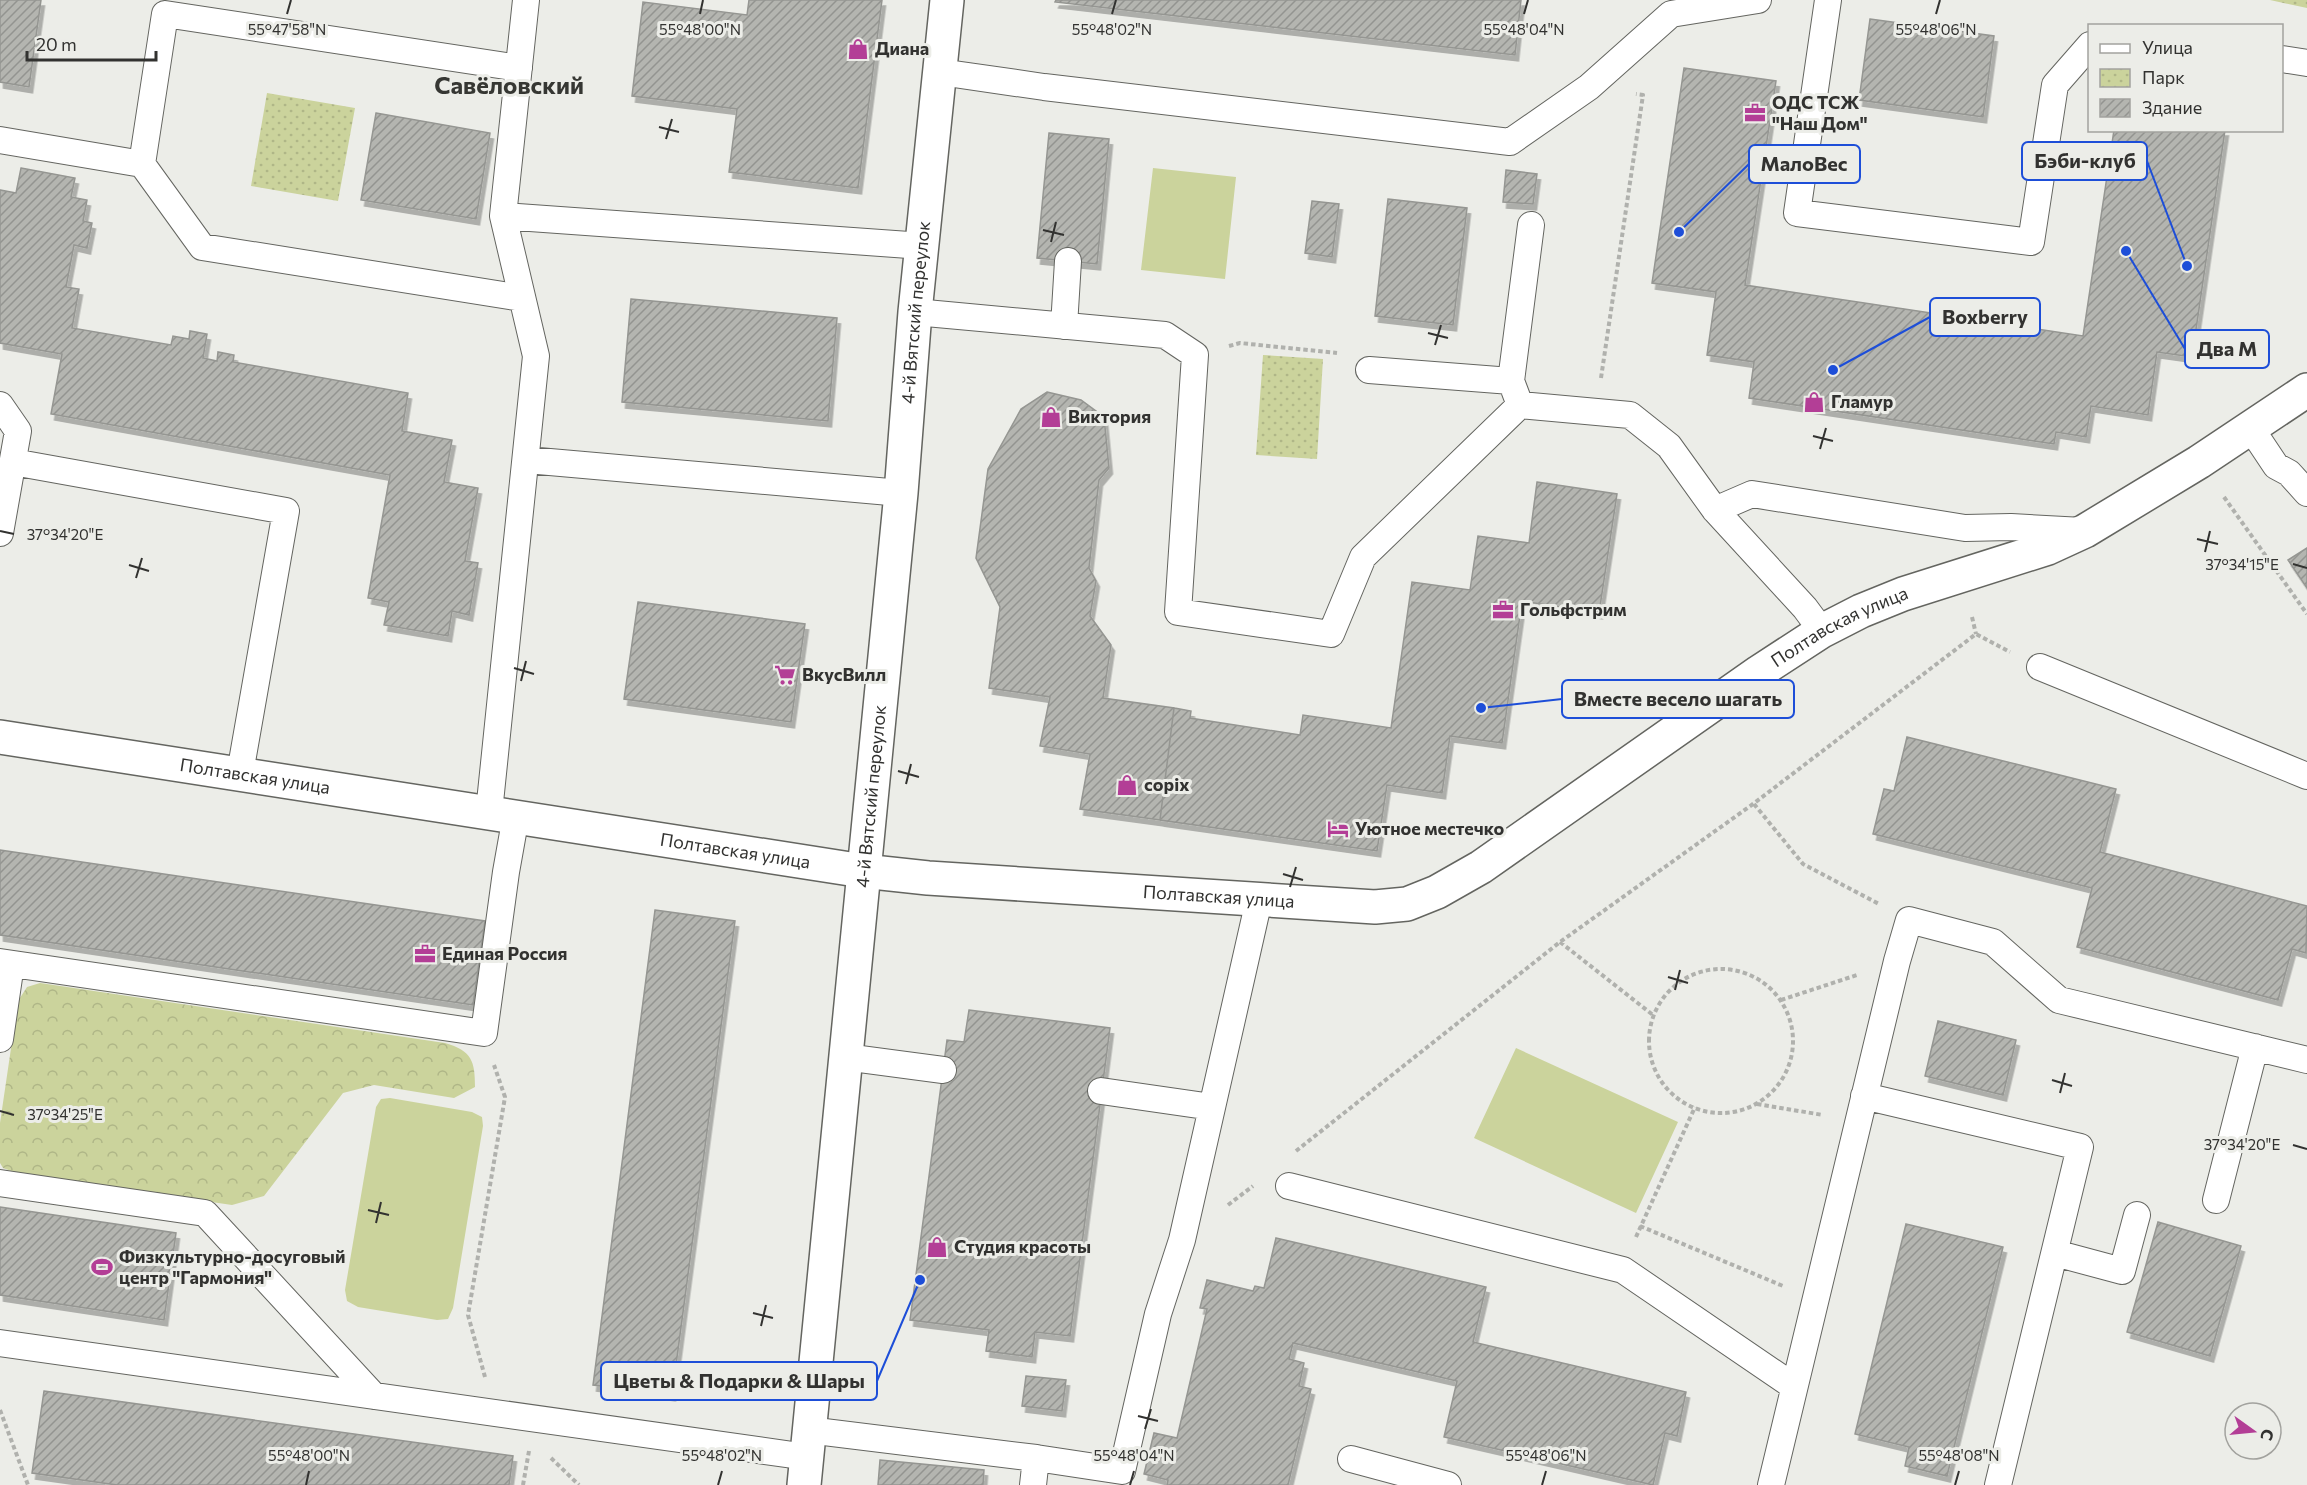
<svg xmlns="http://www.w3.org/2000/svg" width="2307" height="1485" font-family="Commissioner,sans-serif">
  <defs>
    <pattern id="forest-crowns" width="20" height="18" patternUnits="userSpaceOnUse" patternTransform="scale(1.5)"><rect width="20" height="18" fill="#cbd39c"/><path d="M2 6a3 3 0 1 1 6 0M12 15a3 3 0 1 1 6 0" fill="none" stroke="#afb687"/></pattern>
    <pattern id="park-dots" width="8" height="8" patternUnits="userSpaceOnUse" patternTransform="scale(1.5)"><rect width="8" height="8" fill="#cbd39c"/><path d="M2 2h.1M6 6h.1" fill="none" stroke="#afb687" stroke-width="1.8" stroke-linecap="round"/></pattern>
    <pattern id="building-hatch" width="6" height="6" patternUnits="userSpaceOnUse" patternTransform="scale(1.5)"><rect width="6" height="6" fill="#b4b5b0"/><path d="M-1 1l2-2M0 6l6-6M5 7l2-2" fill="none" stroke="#939490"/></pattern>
    <filter id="shadow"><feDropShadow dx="3.5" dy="6" stdDeviation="0" flood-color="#0004"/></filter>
  </defs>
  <rect width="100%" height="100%" fill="#ecede8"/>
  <path fill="#cbd39c" d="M1153,168L1236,177L1225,279L1141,270Z
    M1516,1048L1678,1122L1636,1213L1474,1138Z
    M390,1098L472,1112L482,1117L483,1126L453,1308L448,1319L437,1320L358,1307L347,1301L345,1290L376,1107L381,1099Z"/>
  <path fill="url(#forest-crowns)" d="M40,983L445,1043C472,1051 475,1061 475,1087L454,1098L374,1085L343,1093L264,1196L232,1205L19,1174L3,1168L0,1163V1123L18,1001L27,987Z"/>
  <path fill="url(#park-dots)" d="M2270,0H2307V8Z
    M267,93L355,108L338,201L251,186Z
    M1263,355L1323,359L1317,459L1256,455Z"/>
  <path fill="url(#building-hatch)" stroke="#959692" stroke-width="1.5" filter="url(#shadow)" d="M0,0H41L29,87L0,82Z
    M749,0H882L858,188L729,172L737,109L632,96L643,2L747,15Z
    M1056,0H1521L1515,55L1055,2Z
    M1870,19L1994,36L1983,117L1859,100Z
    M1684,68L1776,81L1745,285L2083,336L2114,130H2225L2192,357L2157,352L2148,415L2091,406L2086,437L2056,432L2054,444L1749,398L1754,362L1707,355L1716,292L1652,283Z
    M376,113L490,133L476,219L361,200Z
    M1049,133L1109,139L1097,264L1037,258Z
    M21,168L75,178L71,197L87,200L83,221L92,223L87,248L74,245L66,287L79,289L72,328L171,345L173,336L189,339L190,331L207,334L203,358L217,361L218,352L234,355L233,362L408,393L402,431L452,440L444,482L478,488L465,561L478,563L469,615L452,611L448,636L384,625L389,602L368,598L390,475L51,414L62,354L0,343V190L16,193Z
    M1506,170L1537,174L1533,204L1503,202Z
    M1388,199L1467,208L1453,325L1375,316Z
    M1312,201L1339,204L1332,257L1305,253Z
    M631,299L837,318L828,421L622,402Z
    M1047,392L1081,400L1104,417L1109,468L1099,480L1089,568L1096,581L1090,616L1111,645L1103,698L1174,708L1160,820L1080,809L1090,754L1040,746L1050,697L989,688L1000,607L976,558L988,469L1021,409Z
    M1537,482L1617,494L1599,613L1522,601L1502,743L1450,736L1442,793L1387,785L1377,851L1160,820L1174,708L1191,711L1190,718L1300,735L1303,715L1391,728L1412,582L1470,590L1478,536L1529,543Z
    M2307,548V588L2288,560Z
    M638,602L805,624L791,722L624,699Z
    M1907,737L2116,789L2100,852L2307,906L2306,953L2292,949L2278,1000L2077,947L2092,888L1873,834L1884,789L1894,791Z
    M0,850L485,921L473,1005L0,935Z
    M655,910L735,921L672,1395L593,1385Z
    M969,1010L1110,1028L1070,1336L1035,1332L1032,1357L986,1351L989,1330L910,1320L947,1040L964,1042Z
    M1938,1021L2016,1040L2003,1095L1925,1076Z
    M0,1207L176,1233L164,1320L0,1295Z
    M2158,1222L2241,1246L2210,1356L2127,1332Z
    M1906,1224L2003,1247L1947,1476L1905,1466L1909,1447L1855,1434Z
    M1276,1238L1486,1287L1473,1342L1686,1392L1677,1436L1665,1433L1653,1485L1444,1437L1457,1381L1293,1343L1289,1359L1304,1363L1299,1386L1311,1389L1288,1485H1167L1168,1480L1144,1474L1154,1433L1177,1438L1207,1309L1200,1308L1207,1280L1253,1291L1255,1286L1264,1288Z
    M1026,1376L1066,1380L1062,1411L1022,1406Z
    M44,1391L513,1456L509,1485H117L32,1473Z
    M880,1460L984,1470L983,1485H878Z"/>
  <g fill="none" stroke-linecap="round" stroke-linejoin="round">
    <defs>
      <path id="lane" d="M1828,0L1797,213L2031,242L2055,85L2090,45
        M2282,59L2307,63
        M940,72L1044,87L1510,142L1589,87L1671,14L1758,0
        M0,140L142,164L202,247L522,298
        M142,164L165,14L519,68
        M503,216L923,246
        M915,312L1165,335L1195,355L1178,612L1331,634L1363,557L1520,405L1630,415L1669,446L1715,510L1805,608L1822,631
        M1064,326L1068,261
        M1369,370L1511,381L1520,405
        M1511,381L1531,225
        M0,405L18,431L0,533
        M2250,427L2276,466L2289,473L2307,493
        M527,460L901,493
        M13,462L286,511L240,773
        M1715,510L1752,494L1965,528L2011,527L2083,531
        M2040,667L2307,776
        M489,812L536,356L503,216L526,0
        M0,962L484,1033L506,872L516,816
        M0,1039L11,964
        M845,1057L943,1070
        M1101,1091L1212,1107
        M1864,1096L2080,1147L1998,1485
        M0,1183L205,1213L374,1396
        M1289,1186L1623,1270L1793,1386
        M2216,1200L2255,1047
        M2055,1253L2122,1271L2137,1215
        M0,1343L807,1457
        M808,1430L1036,1458L1033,1485
        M1036,1458L1122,1471L1158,1314L1182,1240L1259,900
        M1351,1459L1448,1485
        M1771,1485L1897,961L1909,920L1993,942L2059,1000L2307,1060"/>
      <g id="street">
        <path id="s1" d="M0,737L863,871L928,878L1375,907L1407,904L1437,892L1481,867L1759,672L1822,631L1861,611L1903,594L2048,548L2085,531L2199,462L2307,390"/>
        <path id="s2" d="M804,1485L901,493L915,312L947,0"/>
      </g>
    </defs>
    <use href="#lane" stroke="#646560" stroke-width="28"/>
    <use href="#street" stroke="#646560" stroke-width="36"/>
    <path stroke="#b0b1ad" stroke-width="4" stroke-dasharray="4.5 3" stroke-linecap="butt" d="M1229,346L1240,343L1337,353
      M1601,378L1643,95L1636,94
      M2224,497L2307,614
      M1972,617L1976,634
      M1754,804L1803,864L1879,904
      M1560,942L1653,1015
      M1649 1041a72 72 0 1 1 144 0a72 72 0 1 1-144 0Z
      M1781,1000L1857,975
      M1757,1104L1823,1115
      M1296,1151L1560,942L1753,804L1976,634L2010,652
      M1228,1205L1253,1186
      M1640,1226L1783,1286
      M1636,1237L1695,1107
      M485,1377L468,1315L505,1097L494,1065
      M0,1410L28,1485
      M551,1458L579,1485
      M523,1485L529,1451"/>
    <use href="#lane" stroke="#fff" stroke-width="26"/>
    <use href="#street" stroke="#fff" stroke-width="33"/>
  </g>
  <path fill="none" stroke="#323230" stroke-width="2" d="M287,14L291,0M700,14L703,0M1112,14L1116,0M1524,14L1528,0M1936,14L1940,0M659,127L679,132M666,139L672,119M1043,230L1064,235M1051,242L1056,222M1428,333L1448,338M1435,345L1441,325M1813,436L1833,441M1820,449L1826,428M0,531L14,534M2197,539L2218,544M2205,552L2210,531M2293,564L2307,568M129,565L149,571M136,578L142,558M514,668L534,674M521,681L526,661M898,771L919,777M906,784L911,764M1283,874L1303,880M1290,887L1296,867M1668,977L1688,983M1675,990L1680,970M2052,1080L2072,1086M2060,1093L2065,1073M0,1111L14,1115M2293,1145L2307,1149M368,1210L389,1215M376,1223L381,1202M753,1313L773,1318M761,1326L766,1305M1138,1416L1158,1421M1145,1429L1151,1409M306,1485L309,1471M718,1485L722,1471M1130,1485L1134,1471M1542,1485L1546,1471M1955,1485L1959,1471"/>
  <defs>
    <symbol id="shop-bare" viewBox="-9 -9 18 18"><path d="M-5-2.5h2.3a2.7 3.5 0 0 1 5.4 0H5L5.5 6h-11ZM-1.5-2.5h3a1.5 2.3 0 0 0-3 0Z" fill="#b33e96" stroke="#ecede8" stroke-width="2.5" paint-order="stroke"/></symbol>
    <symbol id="office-bare" viewBox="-9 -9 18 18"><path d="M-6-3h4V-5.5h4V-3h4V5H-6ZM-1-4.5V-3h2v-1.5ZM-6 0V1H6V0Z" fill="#b33e96" stroke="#ecede8" stroke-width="2.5" paint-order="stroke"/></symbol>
    <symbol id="supermarket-bare" viewBox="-9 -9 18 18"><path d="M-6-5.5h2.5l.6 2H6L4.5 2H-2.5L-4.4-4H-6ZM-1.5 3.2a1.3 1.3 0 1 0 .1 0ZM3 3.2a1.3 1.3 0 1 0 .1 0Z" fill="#b33e96" stroke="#ecede8" stroke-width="2.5" paint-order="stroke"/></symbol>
    <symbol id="hotel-bare" viewBox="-9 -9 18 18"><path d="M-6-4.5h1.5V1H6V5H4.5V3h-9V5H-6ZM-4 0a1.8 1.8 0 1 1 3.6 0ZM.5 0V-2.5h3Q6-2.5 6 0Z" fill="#b33e96" stroke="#ecede8" stroke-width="2.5" paint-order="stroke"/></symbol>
    <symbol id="stadium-bare" viewBox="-9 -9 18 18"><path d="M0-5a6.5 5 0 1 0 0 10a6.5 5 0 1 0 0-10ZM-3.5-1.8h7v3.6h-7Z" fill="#b33e96" stroke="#ecede8" stroke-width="2.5" paint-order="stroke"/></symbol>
  </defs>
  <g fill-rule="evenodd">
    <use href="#shop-bare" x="843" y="34" width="30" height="30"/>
    <use href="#office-bare" x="1740" y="98" width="30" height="30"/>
    <use href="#shop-bare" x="1799" y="387" width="30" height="30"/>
    <use href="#shop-bare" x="1036" y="402" width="30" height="30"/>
    <use href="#office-bare" x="1488" y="595" width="30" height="30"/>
    <use href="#supermarket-bare" x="770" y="660" width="30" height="30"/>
    <use href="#shop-bare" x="1112" y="770" width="30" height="30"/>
    <use href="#hotel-bare" x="1323" y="814" width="30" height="30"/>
    <use href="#office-bare" x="410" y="939" width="30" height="30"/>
    <use href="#shop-bare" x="922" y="1232" width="30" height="30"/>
    <use href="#stadium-bare" x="87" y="1252" width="30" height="30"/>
  </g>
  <g text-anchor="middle" stroke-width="6" stroke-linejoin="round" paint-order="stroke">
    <g font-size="18" font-weight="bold" fill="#323230" stroke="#ecede8" text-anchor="start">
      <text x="875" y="55">Диана</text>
      <text x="1772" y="109">ОДС ТСЖ<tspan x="1772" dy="21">"Наш Дом"</tspan></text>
      <text x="1831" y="408">Гламур</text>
      <text x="1068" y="423">Виктория</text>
      <text x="1520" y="616">Гольфстрим</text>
      <text x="802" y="681">ВкусВилл</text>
      <text x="1144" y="791">copix</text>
      <text x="1355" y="835">Уютное местечко</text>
      <text x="442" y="960">Единая Россия</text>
      <text x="954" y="1253">Студия красоты</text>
      <text x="119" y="1263">Физкультурно-досуговый<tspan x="119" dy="21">центр "Гармония"</tspan></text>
    </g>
    <g font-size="18" fill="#323230" stroke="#ecede8">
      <text dy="6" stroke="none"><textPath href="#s2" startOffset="1178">4-й Вятский переулок</textPath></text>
      <text dy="6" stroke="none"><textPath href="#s1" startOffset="1934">Полтавская улица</textPath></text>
      <text dy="6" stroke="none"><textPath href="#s1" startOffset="258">Полтавская улица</textPath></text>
      <text dy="6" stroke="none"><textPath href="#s2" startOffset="692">4-й Вятский переулок</textPath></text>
      <text dy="6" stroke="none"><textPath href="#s1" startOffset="744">Полтавская улица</textPath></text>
      <text dy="6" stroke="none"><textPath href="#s1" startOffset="1230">Полтавская улица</textPath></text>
    </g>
    <g font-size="24" font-weight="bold" fill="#363733" stroke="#ecede8">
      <text x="509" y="94">Савёловский</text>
    </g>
  </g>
  <g font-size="15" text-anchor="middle" fill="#323230" stroke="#ecede8" stroke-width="6" stroke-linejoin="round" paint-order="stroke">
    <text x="287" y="35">55°47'58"N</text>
    <text x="700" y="35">55°48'00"N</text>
    <text x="1112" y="35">55°48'02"N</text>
    <text x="1524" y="35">55°48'04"N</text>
    <text x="1936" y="35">55°48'06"N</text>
    <text x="65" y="540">37°34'20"E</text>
    <text x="2242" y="570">37°34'15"E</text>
    <text x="65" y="1120">37°34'25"E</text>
    <text x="2242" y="1150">37°34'20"E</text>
    <text x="309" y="1461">55°48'00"N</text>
    <text x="722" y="1461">55°48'02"N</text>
    <text x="1134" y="1461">55°48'04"N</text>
    <text x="1546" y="1461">55°48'06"N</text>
    <text x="1959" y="1461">55°48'08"N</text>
  </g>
  <path fill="none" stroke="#1d4ed8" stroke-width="2" d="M2187 266L2147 161M1679 232L1749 164M1833 370L1930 317M2126 251L2185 349M1481 708L1562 699M920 1280L877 1381"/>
  <g fill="#1d4ed8" stroke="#ecede8" stroke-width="2">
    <circle cx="2187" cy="266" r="6"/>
    <circle cx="1679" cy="232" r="6"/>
    <circle cx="1833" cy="370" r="6"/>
    <circle cx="2126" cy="251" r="6"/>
    <circle cx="1481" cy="708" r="6"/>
    <circle cx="920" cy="1280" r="6"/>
  </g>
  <g fill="#ecede8" stroke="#1d4ed8" stroke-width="2">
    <rect x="2022" y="142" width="125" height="38" rx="6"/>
    <rect x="1749" y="145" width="111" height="38" rx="6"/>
    <rect x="1930" y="298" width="110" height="38" rx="6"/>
    <rect x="2185" y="330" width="84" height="38" rx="6"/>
    <rect x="1562" y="680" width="232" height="38" rx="6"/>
    <rect x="601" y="1362" width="276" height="38" rx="6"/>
  </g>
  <g font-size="20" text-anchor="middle" font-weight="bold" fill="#323230">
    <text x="2085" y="168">Бэби-клуб</text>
    <text x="1804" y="171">МалоВес</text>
    <text x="1985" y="324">Boxberry</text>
    <text x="2227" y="356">Два М</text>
    <text x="1678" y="706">Вместе весело шагать</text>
    <text x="739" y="1388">Цветы &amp; Подарки &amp; Шары</text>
  </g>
  <rect x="2088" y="24" width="195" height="108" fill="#ecede8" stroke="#a2a29e" stroke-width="1.5"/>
  <rect x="2100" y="44" width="30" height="9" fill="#ffffff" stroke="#a2a29e" stroke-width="1.5"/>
  <text x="2142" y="54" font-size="18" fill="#323230">Улица</text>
  <rect x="2100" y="69" width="30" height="18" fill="url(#park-dots)" stroke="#a2a29e" stroke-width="1.5"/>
  <text x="2142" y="84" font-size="18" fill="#323230">Парк</text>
  <rect x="2100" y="99" width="30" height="18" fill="url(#building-hatch)" stroke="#a2a29e" stroke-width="1.5"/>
  <text x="2142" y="114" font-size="18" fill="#323230">Здание</text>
  <g transform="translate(2253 1431) rotate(105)"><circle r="28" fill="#ecede8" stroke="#a2a29e" stroke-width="1.5"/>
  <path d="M0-4.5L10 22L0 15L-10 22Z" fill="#b33e96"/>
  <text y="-9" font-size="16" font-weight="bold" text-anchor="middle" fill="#323230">С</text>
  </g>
  <path d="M27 51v9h129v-9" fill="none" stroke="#323230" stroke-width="3"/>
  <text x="36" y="51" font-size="18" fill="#323230" stroke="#ecede8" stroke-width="4.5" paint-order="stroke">20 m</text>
</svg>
